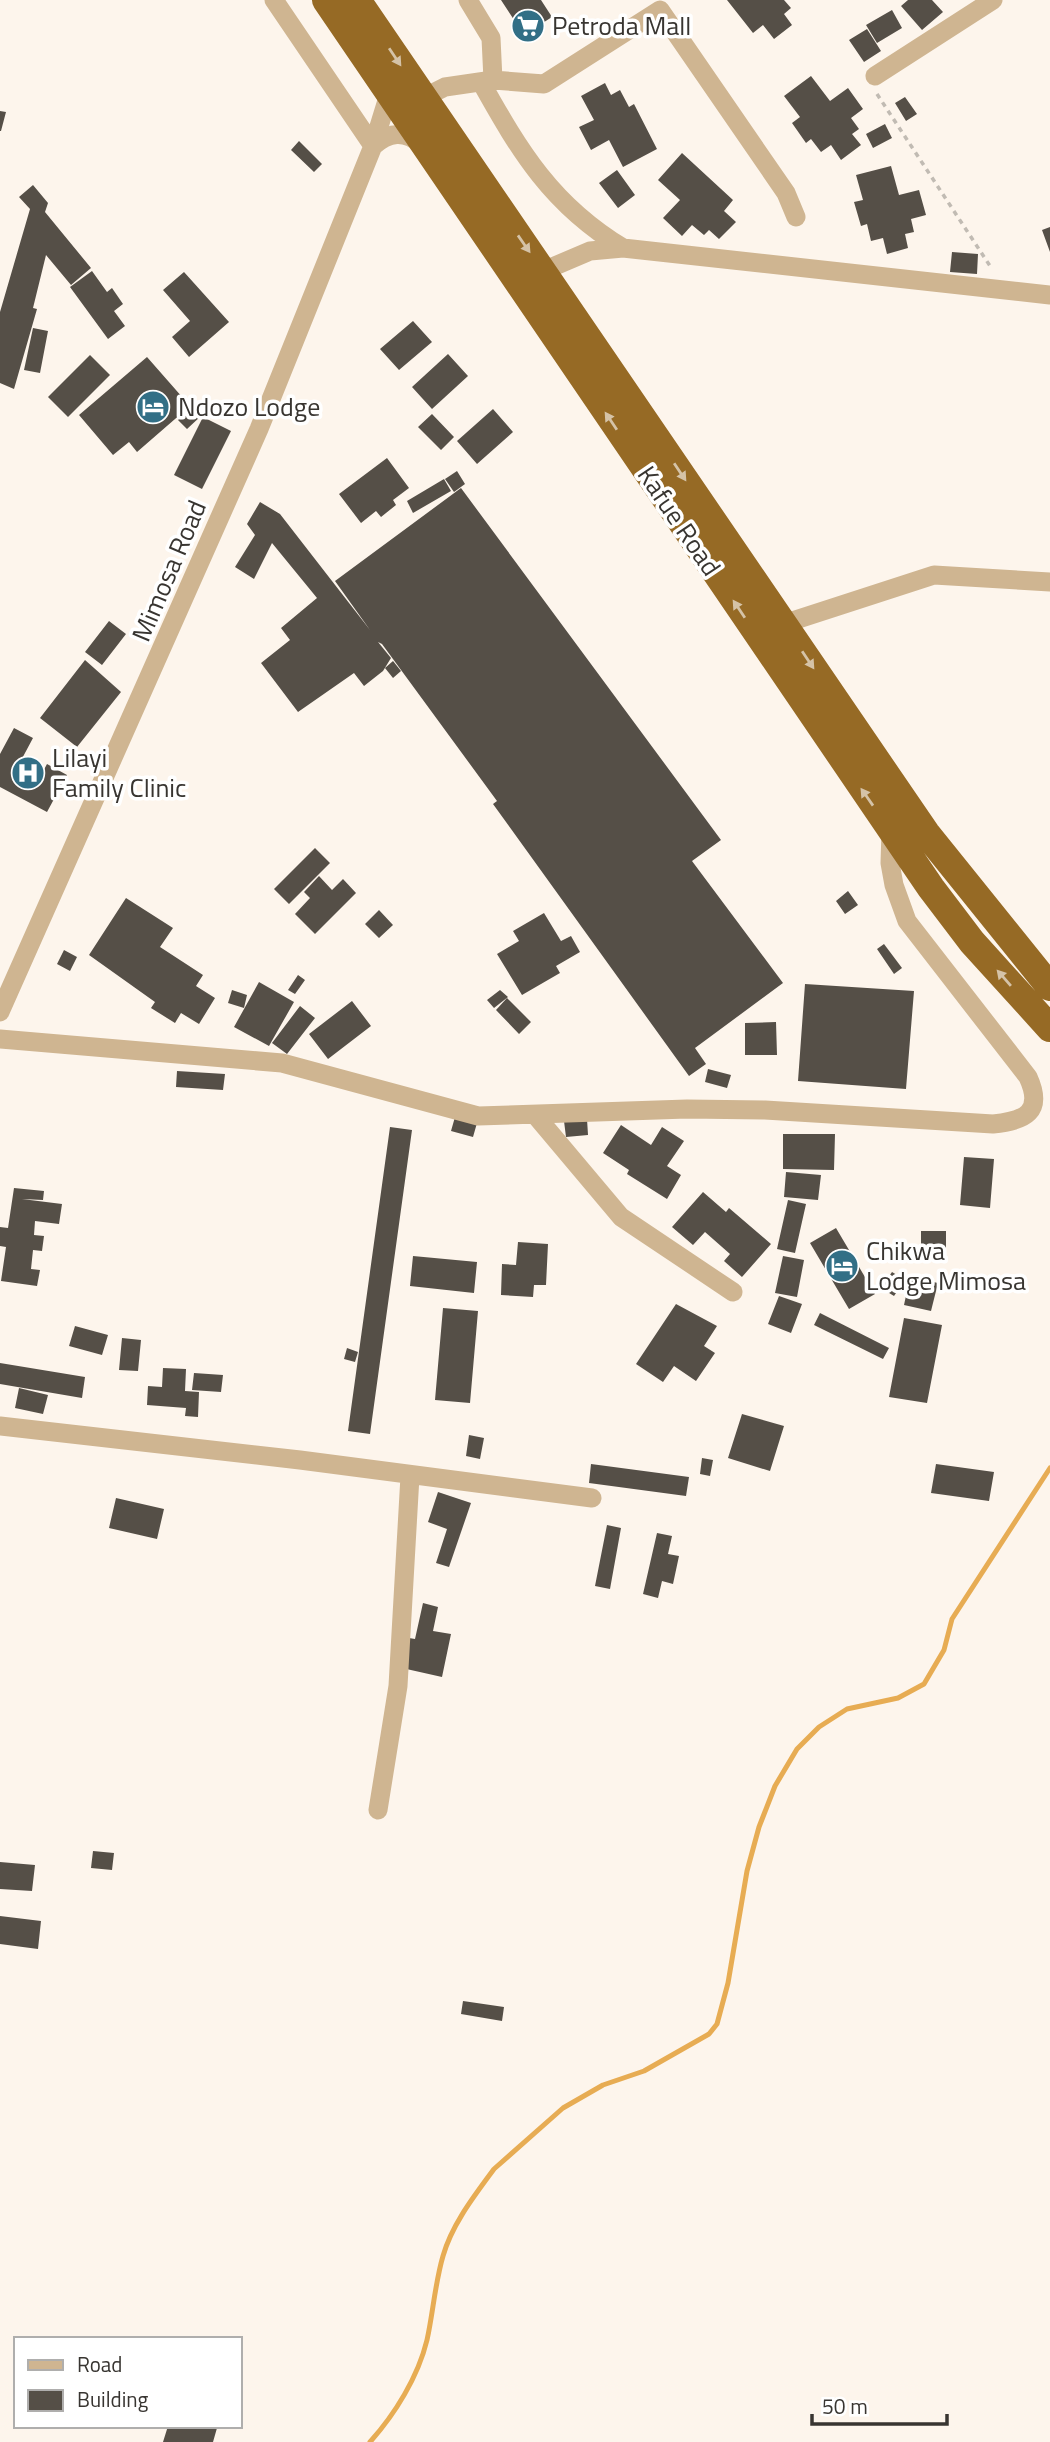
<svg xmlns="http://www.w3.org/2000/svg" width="1050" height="2442" font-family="'Titillium Web',sans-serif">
  <rect width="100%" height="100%" fill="#fdf5ec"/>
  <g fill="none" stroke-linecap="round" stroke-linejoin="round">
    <path stroke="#e7ac53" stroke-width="5" d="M370,2442C395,2414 418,2377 427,2340C433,2313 435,2283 443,2256C452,2224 475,2195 494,2169L563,2108L603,2085L644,2071L709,2034L717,2024L728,1983L747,1871L759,1827L775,1786L797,1749L819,1727L847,1709L898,1698L924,1684L944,1650L952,1619L1050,1468"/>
  </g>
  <path fill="#554f47" d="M501,0H541L552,17L524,35Z
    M727,0H784L791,8L784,14L792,25L774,39L763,25L753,33Z
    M908,0H932L943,12L922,30L901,6Z
    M892,10L902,28L877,43L866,25Z
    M867,29L881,51L864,62L849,40Z
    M811,76L830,101L848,88L863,109L851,118L859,129L852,134L861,145L841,160L831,145L821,152L811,139L806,143L792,123L800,117L784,96Z
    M605,83L611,95L620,90L629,107L634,104L657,149L623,167L609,140L591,150L579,127L594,120L581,96Z
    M905,97L917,114L906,121L895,103Z
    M0,111L6,112L1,131H0Z
    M885,124L892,138L873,148L866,134Z
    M299,141L322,164L314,172L291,150Z
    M682,153L733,200L724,211L736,222L719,239L709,230L704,235L692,225L682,236L663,218L680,200L658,180Z
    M891,166L899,195L919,190L926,215L911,219L914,232L905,234L908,248L887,254L883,238L871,241L867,224L861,226L854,202L863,200L856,175Z
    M617,170L635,195L618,208L599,183Z
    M33,185L48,203L45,212L91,268L71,285L46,255L33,308L37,309L14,389L0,383V312L30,209L19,197Z
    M1050,227V252L1042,230Z
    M952,252L978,254L977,274L950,272Z
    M92,271L107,292L112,288L123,304L114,311L125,326L108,339L70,287Z
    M184,272L229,322L189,357L172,337L190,321L163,290Z
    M413,321L432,342L399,370L380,349Z
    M33,328L48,331L40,373L24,370Z
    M448,354L468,376L432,409L412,387Z
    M90,355L110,375L68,417L48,397Z
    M147,357L190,406L137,452L129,442L113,455L79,415Z
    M192,406L201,416L187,429L178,420Z
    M493,409L513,432L477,464L457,441Z
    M432,414L454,437L441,450L418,427Z
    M203,417L231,431L202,489L174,475Z
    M387,458L409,488L393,500L396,505L381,517L376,511L361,523L339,494Z
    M457,471L465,484L454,492L445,479Z
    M444,479L451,491L413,513L407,501Z
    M461,488L721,840L692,861L783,983L695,1048L706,1064L689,1076L493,804L497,801L382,644L378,642L391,658L383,671L364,686L354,673L298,712L261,663L290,640L281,628L317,598L272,543L254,579L235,567L255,535L247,524L260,502L280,514L370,630L335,581Z
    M109,621L126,634L102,665L85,652Z
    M85,660L121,692L77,747L40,718Z
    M393,661L401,671L393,678L385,668Z
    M14,728L33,738L17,768L39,779L47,764L67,775L47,812L0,787V754Z
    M315,848L330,863L289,904L274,889Z
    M319,876L332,890L343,879L356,893L315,934L295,914L310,898L304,892Z
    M848,891L858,905L845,914L836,901Z
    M126,898L173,928L160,947L203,975L196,986L215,998L199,1024L181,1013L175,1023L151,1008L155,1002L89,955Z
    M379,910L393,925L379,938L365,924Z
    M544,913L561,941L571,936L580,952L556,966L560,973L522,995L497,954L519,941L513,931Z
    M884,944L902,968L894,974L877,949Z
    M64,950L77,957L70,971L57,964Z
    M298,975L305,980L295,994L288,990Z
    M259,982L294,1002L269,1046L234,1027Z
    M805,984L914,991L906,1089L798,1081Z
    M232,990L247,995L244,1008L228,1003Z
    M500,990L508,997L494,1008L487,1000Z
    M507,998L531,1022L519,1034L496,1010Z
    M352,1001L371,1026L328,1059L309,1034Z
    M300,1006L315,1018L287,1054L272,1043Z
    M776,1022L777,1055H745V1023Z
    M708,1069L731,1075L727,1088L705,1082Z
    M177,1071L225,1074L223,1090L176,1087Z
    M455,1117L477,1123L473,1137L451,1131Z
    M587,1119L588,1135L566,1137L564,1121Z
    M621,1125L651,1145L662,1127L684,1141L667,1166L681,1175L667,1199L627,1174L629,1170L603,1153Z
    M390,1127L412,1130L370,1434L348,1431Z
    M783,1134H835L834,1170L783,1169Z
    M964,1157L994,1159L990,1208L960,1205Z
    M786,1172L821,1175L818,1200L784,1197Z
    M14,1188L44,1191L43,1200L22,1199L62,1204L59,1224L35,1221L34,1235L44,1236L42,1251L33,1250L31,1269L40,1270L37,1286L1,1281L6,1247L0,1246V1227L8,1228Z
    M703,1192L726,1212L729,1208L771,1244L742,1277L724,1261L730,1254L705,1232L693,1245L672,1227Z
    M788,1200L806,1204L795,1253L777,1249Z
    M836,1228L875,1294L849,1309L810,1243Z
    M921,1231H946V1259H921Z
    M518,1242L548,1244L546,1285H534L533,1297L501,1295L502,1264L516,1265Z
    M413,1256L477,1262L474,1293L410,1286Z
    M783,1256L804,1260L797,1297L775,1293Z
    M892,1272L905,1280L894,1296L881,1288Z
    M910,1277L938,1283L931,1311L904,1305Z
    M779,1296L802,1304L791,1333L768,1324Z
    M676,1304L717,1326L704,1346L715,1353L696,1381L674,1366L663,1382L636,1364Z
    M443,1308L478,1311L470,1403L435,1400Z
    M820,1313L889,1348L883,1359L814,1325Z
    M904,1318L942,1325L927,1403L889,1397Z
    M75,1326L108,1335L102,1355L69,1346Z
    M122,1338L141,1340L138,1371L119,1370Z
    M347,1348L358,1352L355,1362L344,1359Z
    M0,1363L85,1377L82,1398L0,1384Z
    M163,1368L186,1369L185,1391L199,1392L198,1417L185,1416L186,1408L147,1405L148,1386L162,1387Z
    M194,1373L223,1375L221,1392L192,1390Z
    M19,1388L48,1395L43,1414L15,1408Z
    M742,1414L784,1426L770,1471L728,1458Z
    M469,1435L484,1438L480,1459L466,1456Z
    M702,1458L713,1460L710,1476L700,1474Z
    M591,1464L689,1477L686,1496L589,1483Z
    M936,1464L994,1472L989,1501L931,1493Z
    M438,1492L471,1503L449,1567L436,1563L447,1529L428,1522Z
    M116,1498L164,1509L157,1539L109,1528Z
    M607,1525L621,1528L610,1589L595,1586Z
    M657,1533L672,1536L668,1554L679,1556L673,1584L662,1581L658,1598L643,1594Z
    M423,1603L438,1607L433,1631L451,1634L442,1677L402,1668L409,1638L415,1639Z
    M93,1851L114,1853L112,1870L91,1868Z
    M0,1862L35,1865L32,1891L0,1889Z
    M0,1916L41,1921L38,1949L0,1944Z
    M463,2001L504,2007L502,2021L461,2014Z
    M168,2426H213L217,2428L213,2442H163Z"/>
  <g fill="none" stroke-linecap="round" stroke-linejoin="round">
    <path stroke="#c1bbb3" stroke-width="3.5" stroke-dasharray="5 5" stroke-linecap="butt" d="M877,94L992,269"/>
    <path stroke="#cfb591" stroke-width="19" d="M274,0L373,146
      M468,0L491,38L493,80
      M875,76L993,0
      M481,82C520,152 552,205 623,248
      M423,98L445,87L493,80L544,84L660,10L786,193L796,217
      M373,146C389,132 404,130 421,144
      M543,271L590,251L623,248L1050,295
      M783,624L934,575L1050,582
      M0,1012L259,429L373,146L389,94
      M0,1039L282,1063L478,1116L687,1109L765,1110L993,1124C1025,1121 1044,1112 1028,1077L907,921L894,885L890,863L891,831
      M536,1116L621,1217L733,1292
      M0,1426L300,1460L592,1498
      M378,1810L398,1686L410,1476"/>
    <path stroke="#966a25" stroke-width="28" d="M326,0L931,888L972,942L1050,1028
      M357,0L926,833L1050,987"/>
  </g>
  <defs><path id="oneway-solid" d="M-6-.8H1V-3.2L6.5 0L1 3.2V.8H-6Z" transform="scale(1.75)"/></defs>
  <g fill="#d5c3a8">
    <use href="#oneway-solid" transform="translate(395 57) rotate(56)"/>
    <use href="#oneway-solid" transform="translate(524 244) rotate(55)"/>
    <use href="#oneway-solid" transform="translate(611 421) rotate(-124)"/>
    <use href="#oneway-solid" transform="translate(680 472) rotate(56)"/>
    <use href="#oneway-solid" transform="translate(739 609) rotate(-124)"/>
    <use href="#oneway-solid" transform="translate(808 660) rotate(56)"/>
    <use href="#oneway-solid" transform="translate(867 797) rotate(-125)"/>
    <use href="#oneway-solid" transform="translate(1004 978) rotate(-131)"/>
  </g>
  <defs>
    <symbol id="supermarket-disc" viewBox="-11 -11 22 22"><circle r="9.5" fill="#326f86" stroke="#fff"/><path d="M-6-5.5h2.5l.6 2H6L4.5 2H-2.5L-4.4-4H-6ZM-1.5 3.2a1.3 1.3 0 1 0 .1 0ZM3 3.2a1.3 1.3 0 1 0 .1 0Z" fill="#fff"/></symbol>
    <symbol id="hotel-disc" viewBox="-11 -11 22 22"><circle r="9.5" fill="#326f86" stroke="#fff"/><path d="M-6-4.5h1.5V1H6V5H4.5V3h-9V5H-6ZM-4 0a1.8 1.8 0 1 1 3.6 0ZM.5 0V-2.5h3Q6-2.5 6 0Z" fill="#fff"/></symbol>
    <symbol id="hospital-disc" viewBox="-11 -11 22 22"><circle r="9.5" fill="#326f86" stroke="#fff"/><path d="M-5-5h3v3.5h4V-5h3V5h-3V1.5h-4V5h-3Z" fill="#fff"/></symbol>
  </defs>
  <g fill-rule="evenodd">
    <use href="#supermarket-disc" x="509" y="7" width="38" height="38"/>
    <use href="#hotel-disc" x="134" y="388" width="38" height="38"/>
    <use href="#hospital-disc" x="9" y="754" width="38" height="38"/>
    <use href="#hotel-disc" x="823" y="1247" width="38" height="38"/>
  </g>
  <g text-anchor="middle" stroke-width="7" stroke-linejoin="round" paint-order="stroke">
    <g font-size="26" fill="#383531" stroke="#fff" text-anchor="start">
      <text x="552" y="35">Petroda Mall</text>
      <text x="178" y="416">Ndozo Lodge</text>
      <text x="52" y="767">Lilayi<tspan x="52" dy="30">Family Clinic</tspan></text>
      <text x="866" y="1260">Chikwa<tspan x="866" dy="30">Lodge Mimosa</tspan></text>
    </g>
    <g font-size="26" fill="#383531" stroke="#fff">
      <text transform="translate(679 521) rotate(56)" y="9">Kafue Road</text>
      <text transform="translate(169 571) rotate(-67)" y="9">Mimosa Road</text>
    </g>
  </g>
  <rect x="14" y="2337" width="228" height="91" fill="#ffffff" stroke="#afaead" stroke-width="2"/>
  <rect x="28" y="2360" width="35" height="10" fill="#cfb591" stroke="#afaead" stroke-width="2"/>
  <text x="77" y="2372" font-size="21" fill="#383531">Road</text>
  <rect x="28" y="2390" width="35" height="21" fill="#554f47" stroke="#afaead" stroke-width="2"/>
  <text x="77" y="2407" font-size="21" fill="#383531">Building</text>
  <path d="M812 2414v10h135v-10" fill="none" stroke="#383531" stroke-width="3.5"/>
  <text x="822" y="2414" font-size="21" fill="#383531" stroke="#ffffff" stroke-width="5" paint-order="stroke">50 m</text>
</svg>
